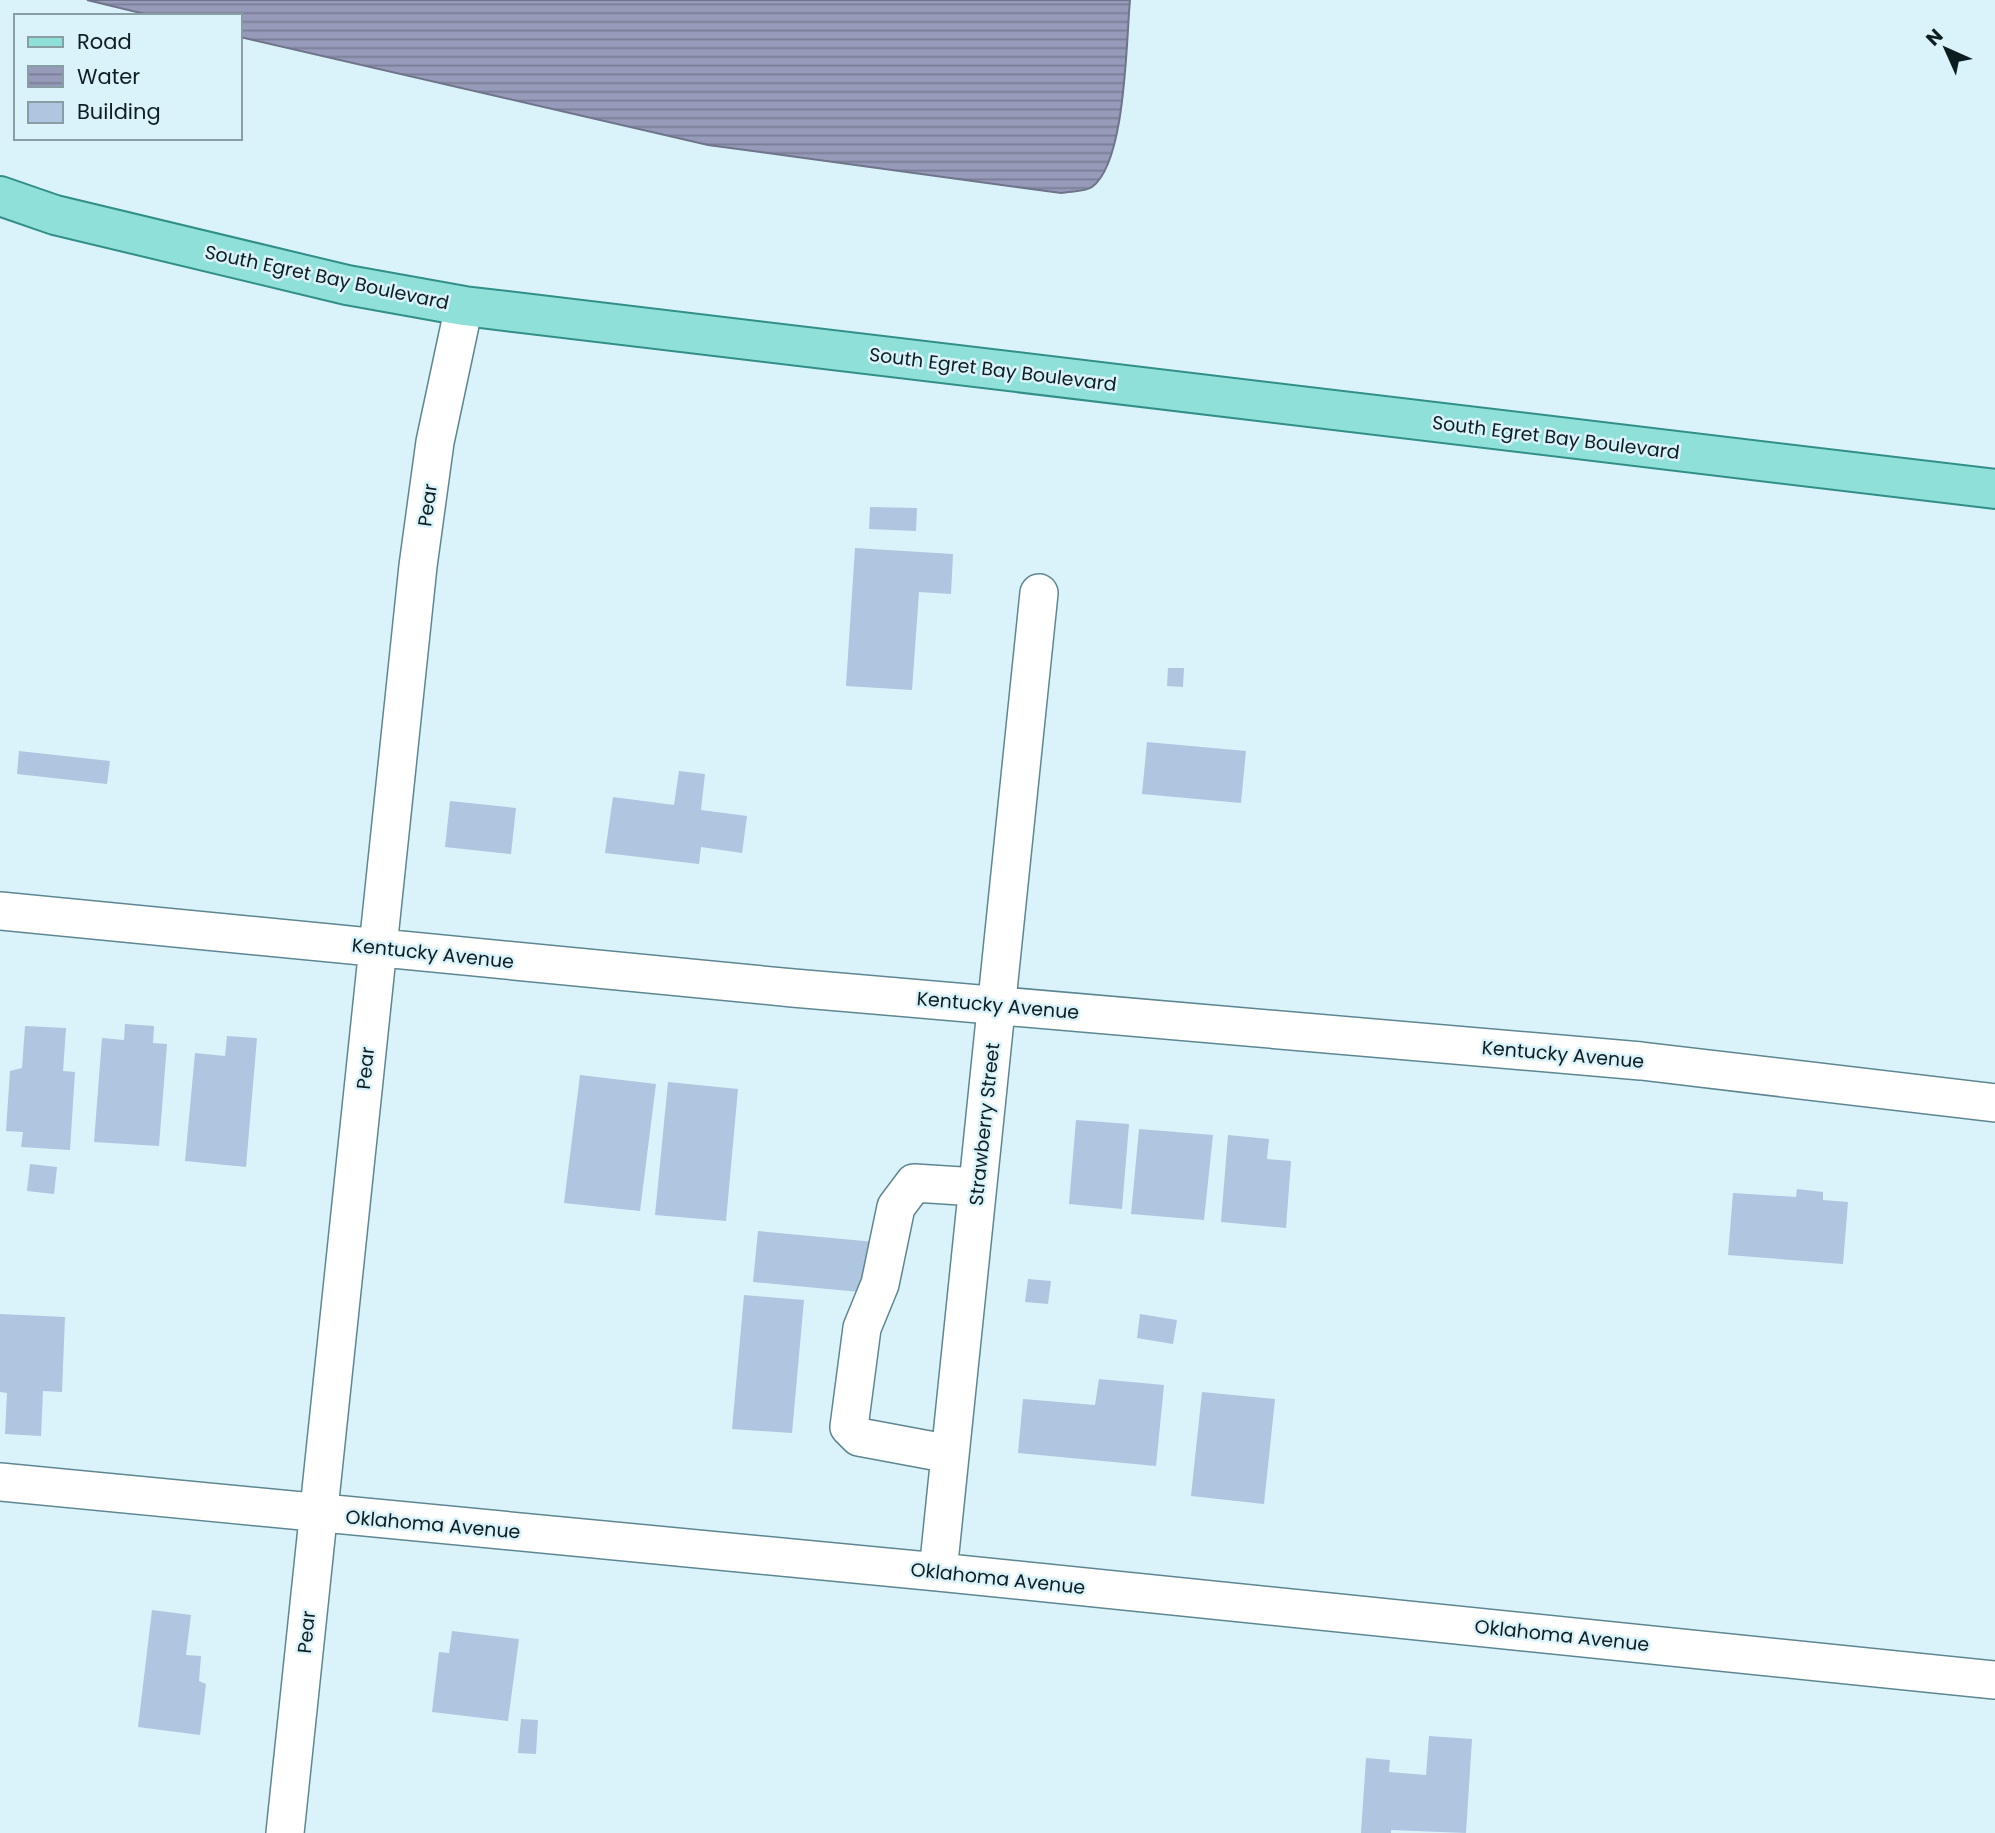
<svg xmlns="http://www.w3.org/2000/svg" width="1995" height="1833" font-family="Poppins,sans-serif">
  <defs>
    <pattern id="water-rules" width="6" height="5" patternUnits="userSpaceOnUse" patternTransform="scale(1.75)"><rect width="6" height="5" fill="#979ab8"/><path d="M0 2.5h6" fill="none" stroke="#7a7d95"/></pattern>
  </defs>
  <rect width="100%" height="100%" fill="#daf3fb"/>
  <path fill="url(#water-rules)" stroke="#6e758b" stroke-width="2" d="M87,0H1130C1126,42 1126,162 1092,187C1085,192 1070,191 1061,193L708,145L240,37V16H153Z"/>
  <path fill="#aec6df" d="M870,507L917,508L916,531L869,529Z
    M855,548L953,554L951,594L919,592L912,690L846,686Z
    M1168,668H1184L1183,687L1167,686Z
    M1147,742L1246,751L1241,803L1142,794Z
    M19,751L110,761L107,784L17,774Z
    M679,771L705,774L701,810L747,816L742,853L701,847L699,864L605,853L613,797L674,805Z
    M450,801L516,808L511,854L445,847Z
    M125,1024L154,1026L153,1043L167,1044L159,1146L94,1142L102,1038L124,1040Z
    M25,1026L66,1028L63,1071L75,1072L70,1150L21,1147L23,1132L6,1131L10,1071L22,1068Z
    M227,1036L257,1038L246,1167L185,1161L195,1053L225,1056Z
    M580,1075L656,1084L640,1211L564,1203Z
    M668,1082L738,1089L726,1221L655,1215Z
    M1076,1120L1129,1124L1122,1209L1069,1204Z
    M1139,1129L1213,1135L1204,1220L1131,1214Z
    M1228,1135L1269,1139L1267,1159L1291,1161L1286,1228L1221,1222Z
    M30,1164L57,1167L54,1194L27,1191Z
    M1797,1189L1823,1192V1200L1848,1202L1843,1264L1728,1255L1733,1193L1796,1197Z
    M758,1231L875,1242L870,1293L753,1282Z
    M1028,1279L1051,1281L1048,1304L1025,1302Z
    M744,1295L804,1300L792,1433L732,1429Z
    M0,1314L65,1317L62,1392L43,1391L41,1436L5,1434L7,1393L0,1392Z
    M1140,1314L1177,1320L1173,1344L1137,1338Z
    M1099,1379L1164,1385L1156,1466L1018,1453L1023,1399L1095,1405Z
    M1202,1392L1275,1399L1264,1504L1191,1496Z
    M152,1610L191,1615L186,1655L201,1656L199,1681L206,1684L200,1735L138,1727Z
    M452,1631L519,1639L508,1721L432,1712L439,1652L449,1653Z
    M521,1719L538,1720L536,1754L518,1753Z
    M1429,1736L1472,1739L1466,1833L1391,1830V1833H1361L1366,1758L1390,1760L1389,1772L1426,1775Z"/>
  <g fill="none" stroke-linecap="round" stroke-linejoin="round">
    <defs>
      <path id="minor" d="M0,911L793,988L1641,1061L1995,1103
        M950,1454L859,1437L849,1427L862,1328L880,1284L896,1207L914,1183L977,1187
        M0,1482L938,1572L1995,1680
        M938,1572L1039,593
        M285,1833L418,566L435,442L464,306"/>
      <path id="major" d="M0,196L55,215L347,285L464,306L1995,489"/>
    </defs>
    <use href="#minor" stroke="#5e8691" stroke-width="40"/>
    <use href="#major" stroke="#318f88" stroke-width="42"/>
    <use href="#minor" stroke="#fff" stroke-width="37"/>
    <use href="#major" stroke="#8fe0d9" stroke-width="38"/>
  </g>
  <g text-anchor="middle" stroke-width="5" stroke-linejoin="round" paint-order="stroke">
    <g font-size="19" fill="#0d1e22" stroke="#daf3fb">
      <text transform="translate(327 277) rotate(12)" y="7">South Egret Bay Boulevard</text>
      <text transform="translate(993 369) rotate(7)" y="7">South Egret Bay Boulevard</text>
      <text transform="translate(1556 437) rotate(7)" y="7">South Egret Bay Boulevard</text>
      <text transform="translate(427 505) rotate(-82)" y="7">Pear</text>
      <text transform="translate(433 953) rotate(6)" y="7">Kentucky Avenue</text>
      <text transform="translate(998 1005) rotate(5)" y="7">Kentucky Avenue</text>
      <text transform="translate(1563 1054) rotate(5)" y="7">Kentucky Avenue</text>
      <text transform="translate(365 1068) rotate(-84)" y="7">Pear</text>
      <text transform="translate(984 1124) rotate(-84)" y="7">Strawberry Street</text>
      <text transform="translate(433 1524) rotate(5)" y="7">Oklahoma Avenue</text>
      <text transform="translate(998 1578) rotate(6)" y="7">Oklahoma Avenue</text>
      <text transform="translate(306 1632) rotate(-84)" y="7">Pear</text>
      <text transform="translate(1562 1635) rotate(6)" y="7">Oklahoma Avenue</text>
    </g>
  </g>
  <rect x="14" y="14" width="228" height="126" fill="#daf3fb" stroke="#889ea4" stroke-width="2"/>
  <rect x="28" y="37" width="35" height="10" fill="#8fe0d9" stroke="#889ea4" stroke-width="2"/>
  <text x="77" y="49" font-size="21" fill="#0d1e22">Road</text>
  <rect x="28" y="66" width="35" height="21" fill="url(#water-rules)" stroke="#889ea4" stroke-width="2"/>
  <text x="77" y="84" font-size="21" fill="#0d1e22">Water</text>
  <rect x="28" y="102" width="35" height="21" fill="#aec6df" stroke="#889ea4" stroke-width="2"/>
  <text x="77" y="119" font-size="21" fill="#0d1e22">Building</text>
  <g transform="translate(1946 49) rotate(315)" stroke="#daf3fb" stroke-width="5" paint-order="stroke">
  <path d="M0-5L12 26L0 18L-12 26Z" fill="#0d1e22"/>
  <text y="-10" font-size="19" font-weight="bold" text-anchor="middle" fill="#0d1e22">N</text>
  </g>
</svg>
